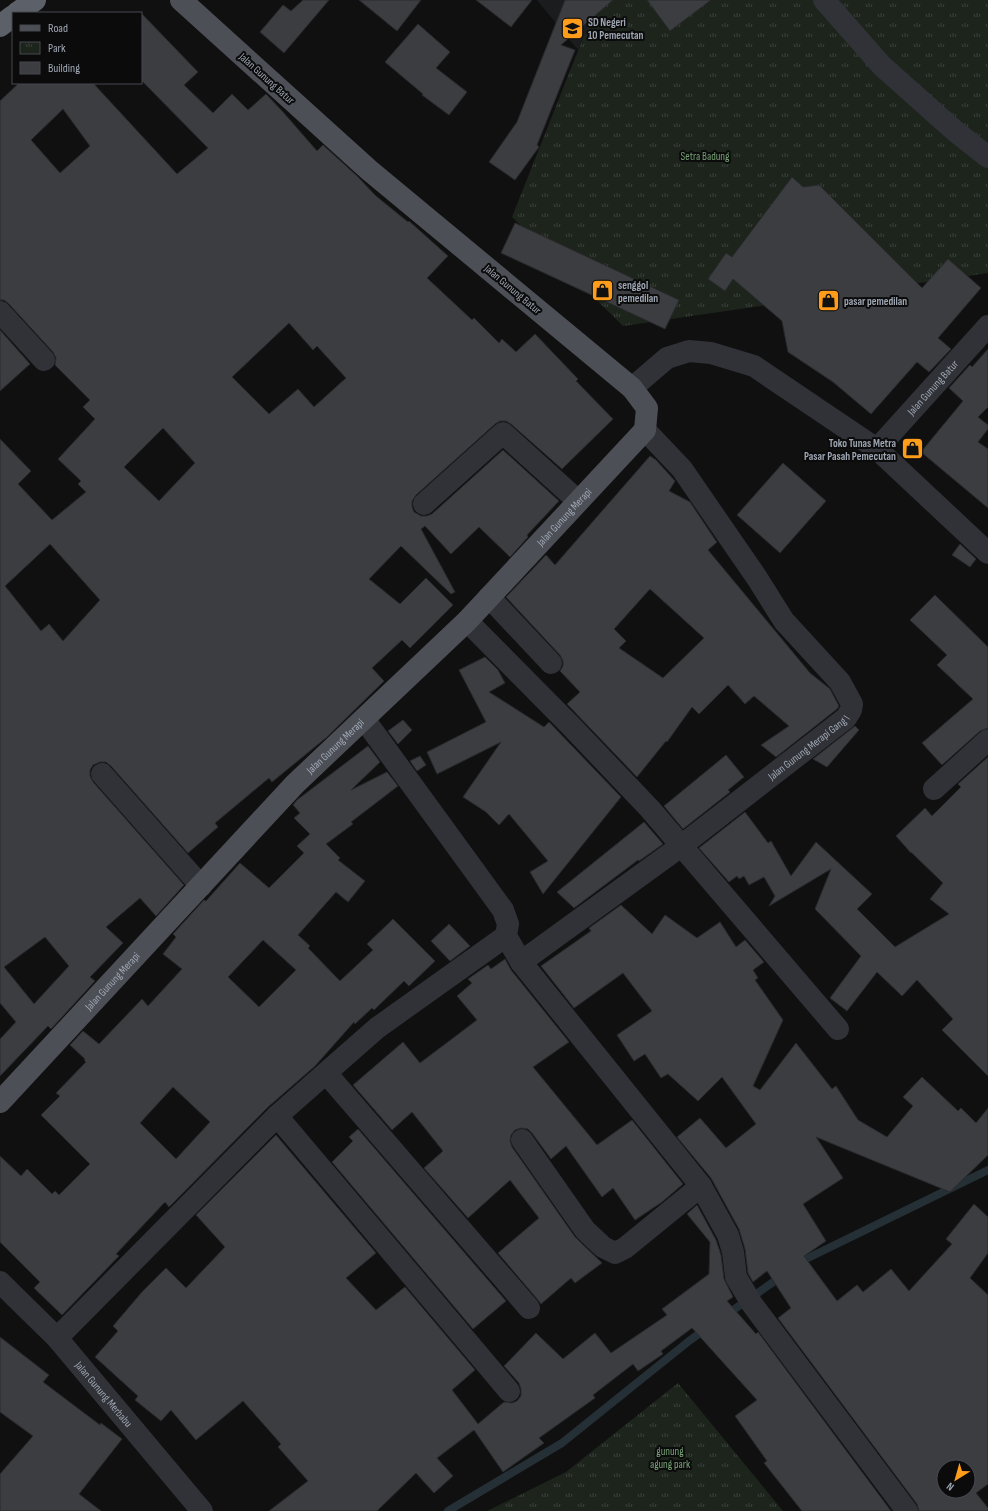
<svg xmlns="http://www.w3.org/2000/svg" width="988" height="1511" font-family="'Sofia Sans Condensed',sans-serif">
  <defs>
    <pattern id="park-tufts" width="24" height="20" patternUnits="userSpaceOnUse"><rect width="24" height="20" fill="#1c241c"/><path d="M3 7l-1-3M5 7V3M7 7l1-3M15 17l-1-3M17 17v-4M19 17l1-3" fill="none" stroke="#3a413b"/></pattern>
  </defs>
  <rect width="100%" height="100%" fill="#101011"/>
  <path fill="#1b1c1e" d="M537,0H613L591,18L578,50Z"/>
  <path fill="url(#park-tufts)" d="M589,0H988V273L623,326L512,217L591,18Z
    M678,1383L783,1511H487L566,1472Z"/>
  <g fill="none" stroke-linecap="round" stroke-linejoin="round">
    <path stroke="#253036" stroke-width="8" d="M798,1265L806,1259L988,1170
      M726,1315L782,1276
      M448,1511L562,1443L689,1341L707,1328"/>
  </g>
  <path fill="#3c3d41" stroke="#292a2d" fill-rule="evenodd" d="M303,0H329L284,53L260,32L283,5L291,11Z
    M359,0H421L397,31Z
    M476,0H532L511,27Z
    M565,0H613L561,45L575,50L537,145L539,147L515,180L489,162L517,122Z
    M647,0H711L670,31Z
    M141,13L198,72L184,85L213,113L232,94L248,110L266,94L283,112L317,151L323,145L357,176L376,196L408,222L409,221L448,256L427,278L472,320L474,318L499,343L502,339L516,352L535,334L578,379L576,381L613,419L562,469L511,424L506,421H500L495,424L416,495L412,501V507L414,512L421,516H427L432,514L503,450L559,501L527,535L528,537L510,557L479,527L451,554L425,526L421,529L455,592L451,594L401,546L369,579L400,604L426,578L453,605L410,648L402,640L372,668L384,681L327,737L272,782L269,778L215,823L218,827L188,853L111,766L106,762H100L93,765L90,770V776L93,782L184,885L156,916L140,898L106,927L123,943L90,977L95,981L51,1029L48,1026L0,1076V1039L16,1022L0,1003V439L31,471L18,484L52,520L86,492L78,484L81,481L58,459L95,419L83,407L90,400L55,365L56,358L53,352L9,304L4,300H0V101L19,83H93L177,174L208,148L141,80ZM63,109L90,146L60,173L31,140ZM289,323L313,350L317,346L346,378L314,407L298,389L269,414L232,377ZM163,428L195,463L159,501L124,467ZM50,544L100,600L63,641L49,624L41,631L5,586ZM45,937L69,966L34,1004L4,967Z
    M418,24L450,52L436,68L467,92L449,115L422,95L423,94L385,62Z
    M792,177L803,187L819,185L922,288L948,259L981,288L938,338L951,349L929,372L917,362L871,414L833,382L788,352L782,321L733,279L725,291L708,279L726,253L732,257Z
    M515,223L679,300L665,329L501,253Z
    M0,330L30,364L0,391Z
    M988,349V407L978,417L988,425V429L978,442L988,449V508L921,452L963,401L949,388L970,365L972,367Z
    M650,456L656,460L675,481L669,491L690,502L716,541L717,542L708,550L810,673L830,689L839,706L837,709L776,757L761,745L789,726L754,696L745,704L728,685L699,714L692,707L667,742L666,741L637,777L567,704L580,692L560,671L563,666V661L560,655L506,597L546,555L555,565ZM650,589L704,638L663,678L619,648L626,641L614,629Z
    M783,463L826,501L780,553L737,515Z
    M960,544L976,559L970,567L952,555Z
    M935,595L988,647V728L980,731L942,765L922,743L973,699L937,665L947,655L910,620Z
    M485,657L498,670L505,683L489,692L544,727L549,722L621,797L543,894L530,872L548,861L509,814L499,825L486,812L463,797L501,742L437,774L427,752L486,722L459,670Z
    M403,720L412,730L398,744L388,731Z
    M855,726L859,730L827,767L813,759Z
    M368,746L380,762L351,790L387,772L398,786L351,822L353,824L326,844L340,858L338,860L365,881L348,902L336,892L298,935L310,946L308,948L340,981L373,950L367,944L393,919L435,961L409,986L404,981L374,1010L372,1008L355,1024L354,1022L315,1066L268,1107L169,1207L165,1202L116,1254L119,1256L62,1315L34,1288L40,1282L0,1242V1156L21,1176L27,1169L52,1194L55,1191L59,1195L90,1164L41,1115L60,1096L56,1093L86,1062L84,1060L85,1059L70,1045L83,1031L99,1044L142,999L148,1006L182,969L163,954L176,937L173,934L204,900L206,901L240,863L269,888L304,853L297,846L310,834L294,818L300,813L293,805L297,800ZM263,940L296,970L259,1007L228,977ZM173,1087L210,1122L176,1159L140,1123Z
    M726,755L744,777L728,790L730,792L683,829L664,806Z
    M420,756L426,765L417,771L410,761Z
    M988,757V1076L942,1030L953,1019L917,980L902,996L877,972L847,1011L830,998L861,956L815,909L831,869L769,906L775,896L764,877L749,885L744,876L739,879L737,876L729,882L699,848L745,812L768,843L771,841L791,876L816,842L872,894L857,909L895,947L949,914L930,899L943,883L911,852V853L896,836L925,808L932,816L961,787L958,784Z
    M644,822L663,844L639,861L638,860L574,908L557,892Z
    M621,905L652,934L665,915L697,938L720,922L736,947L745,940L764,962L753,970L758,978L755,980L783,1020L753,1086L760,1090L796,1043L832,1089L836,1086L858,1120L887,1137L913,1106L903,1097L922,1077L958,1111L961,1108L976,1123L988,1108V1155L950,1192L816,1137L843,1178L803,1204L826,1241L804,1256L837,1301L857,1285L863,1292L891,1269L909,1291L952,1244L946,1239L974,1204L988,1217V1253L970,1278L988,1295V1484L976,1493L988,1508V1511H919L917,1504L778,1318L791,1308L767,1271L753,1282L748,1273L745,1249L739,1229L711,1178L677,1137L700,1118L726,1148L756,1124L722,1077L698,1101L668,1074L661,1078L645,1054L634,1061L617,1035L652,1011L623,973L574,1008L541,966L591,931L589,928ZM944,1467H968V1491H944Z
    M449,924L470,946L450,961L431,941Z
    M505,959L511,970L569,1042L533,1067L597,1145L632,1120L683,1184L662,1202L635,1220L613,1188L602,1197L566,1146L551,1159L532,1133L528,1129L521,1128L515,1130L511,1135L510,1141L512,1147L575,1237L602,1263L575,1283L571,1278L541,1304L538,1300L498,1253L539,1218L510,1180L468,1218L424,1168L443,1151L412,1112L392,1130L353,1085L403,1042L420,1063L477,1020L457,996L472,983L468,979L488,965L491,969Z
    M358,1129L506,1301L473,1329L332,1162L353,1141L349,1137Z
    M276,1135L376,1253L346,1278L376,1310L405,1287L475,1370L452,1390L478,1424L504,1402L512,1403L517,1401L521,1396V1389L519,1383L504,1366L536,1333L563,1359L595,1333L611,1353L667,1315L662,1309L709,1274L710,1242L687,1214L697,1205L716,1240L721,1255L724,1279L733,1297L727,1301L756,1334L758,1332L891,1511H802L764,1463L767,1461L735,1416L757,1400L692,1328L661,1351L663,1354L638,1371L633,1364L593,1395L595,1398L539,1438L544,1443L503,1472L474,1430L437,1458L453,1476L434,1493L416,1473L377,1511H269L308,1481L278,1447L281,1444L243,1401L196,1440L171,1410L161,1421L135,1400L138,1396L95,1357L118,1331L113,1326L142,1292L166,1268L186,1288L225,1247L196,1215Z
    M0,1337L49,1375L43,1382L100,1425L101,1423L122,1439L79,1494L101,1511H0V1474L33,1436L0,1412Z"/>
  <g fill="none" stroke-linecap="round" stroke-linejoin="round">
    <g stroke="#303237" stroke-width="22">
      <path d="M824,0L882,66L955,131L988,157"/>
      <path d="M0,312L44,360"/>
      <path d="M632,388L667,358L689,351L711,353L754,366L877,449L988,553"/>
      <path id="s1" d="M877,449L988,326"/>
      <path d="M424,504L503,433L578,501"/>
      <path d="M489,597L551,663"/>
      <path d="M467,621L570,725L650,809L838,1029"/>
      <path d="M364,719L503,910L508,924L506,936L521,962L701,1186L728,1235L733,1252L736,1277L752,1304L907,1511"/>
      <path d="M102,774L201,886"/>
      <path d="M934,789L988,740"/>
      <path id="s2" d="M521,962L681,846L846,718L851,710L852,704L840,682L784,621L757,578L682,469L645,430"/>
      <path d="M326,1073L529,1308"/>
      <path d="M277,1116L509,1391"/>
      <path d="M522,1140L585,1230L603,1247L615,1253L625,1248L701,1186"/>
      <path id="s3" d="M0,1282L57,1338L202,1511"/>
      <path d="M57,1338L277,1116L377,1028L506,936"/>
    </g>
    <path stroke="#4c4f56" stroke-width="22" id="s4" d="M0,1102L295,784L467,621L645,430L647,408L632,388L369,170L181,0"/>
    <path stroke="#5c6068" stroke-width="22" d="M17,13L35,0
      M0,26L13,16"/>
  </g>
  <defs>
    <symbol id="school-square" viewBox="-11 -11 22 22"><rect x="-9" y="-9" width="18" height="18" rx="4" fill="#ff9d1a" stroke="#0b0b0c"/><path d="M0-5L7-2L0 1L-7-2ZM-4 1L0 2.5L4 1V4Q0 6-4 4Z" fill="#111"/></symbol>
    <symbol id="shop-square" viewBox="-11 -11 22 22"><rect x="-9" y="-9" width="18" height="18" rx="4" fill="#ff9d1a" stroke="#0b0b0c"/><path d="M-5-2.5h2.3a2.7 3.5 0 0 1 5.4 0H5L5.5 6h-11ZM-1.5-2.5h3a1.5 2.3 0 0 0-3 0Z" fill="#111"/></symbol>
  </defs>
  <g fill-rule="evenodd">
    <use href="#school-square" x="560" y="16" width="25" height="25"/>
    <use href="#shop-square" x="590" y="278" width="25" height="25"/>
    <use href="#shop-square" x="816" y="288" width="25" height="25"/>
    <use href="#shop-square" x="900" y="436" width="25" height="25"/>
  </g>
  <g text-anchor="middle" stroke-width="4" stroke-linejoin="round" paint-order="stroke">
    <g font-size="11" font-weight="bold" fill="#9fa7b3" stroke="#0b0b0c" text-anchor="start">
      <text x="588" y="26">SD Negeri<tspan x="588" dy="13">10 Pemecutan</tspan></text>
      <text x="618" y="289">senggol<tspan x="618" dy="13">pemedilan</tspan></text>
      <text x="844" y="305">pasar pemedilan</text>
      <text x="896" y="447" text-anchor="end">Toko Tunas Metra<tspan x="896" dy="13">Pasar Pasah Pemecutan</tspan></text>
    </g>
    <g font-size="11" fill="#9fa7b3" stroke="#0b0b0c">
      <text transform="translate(267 78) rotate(42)" y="4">Jalan Gunung Batur</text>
      <text transform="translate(513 289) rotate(40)" y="4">Jalan Gunung Batur</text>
      <text dy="4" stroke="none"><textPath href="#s1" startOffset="83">Jalan Gunung Batur</textPath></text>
      <text dy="4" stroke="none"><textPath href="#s4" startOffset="813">Jalan Gunung Merapi</textPath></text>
      <text dy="4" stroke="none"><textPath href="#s4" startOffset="489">Jalan Gunung Merapi</textPath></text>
      <text dy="4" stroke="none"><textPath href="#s2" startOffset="359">Jalan Gunung Merapi Gang I</textPath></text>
      <text dy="4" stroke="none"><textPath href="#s4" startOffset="165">Jalan Gunung Merapi</textPath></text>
      <text dy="4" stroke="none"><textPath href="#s3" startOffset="153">Jalan Gunung Merbabu</textPath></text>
    </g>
    <g font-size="11" fill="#76a074" stroke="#0b0b0c">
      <text x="705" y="160">Setra Badung</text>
      <text x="670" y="1455">gunung<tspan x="670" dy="13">agung park</tspan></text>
    </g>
  </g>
  <rect x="12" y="12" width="130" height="72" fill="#0b0b0c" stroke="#46494f"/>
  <rect x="20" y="25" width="20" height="6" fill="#4c4f56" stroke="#46494f"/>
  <text x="48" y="32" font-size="12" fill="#9fa7b3">Road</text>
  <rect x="20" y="42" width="20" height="12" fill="url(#park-tufts)" stroke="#46494f"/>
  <text x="48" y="52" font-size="12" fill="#9fa7b3">Park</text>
  <rect x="20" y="62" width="20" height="12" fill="#3c3d41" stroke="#46494f"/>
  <text x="48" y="72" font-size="12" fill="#9fa7b3">Building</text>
  <g transform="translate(956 1479) rotate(217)"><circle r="19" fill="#0b0b0c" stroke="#46494f"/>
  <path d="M0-3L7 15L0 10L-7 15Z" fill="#ff9d1a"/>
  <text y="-6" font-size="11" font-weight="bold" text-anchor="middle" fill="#9fa7b3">N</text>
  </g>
</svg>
